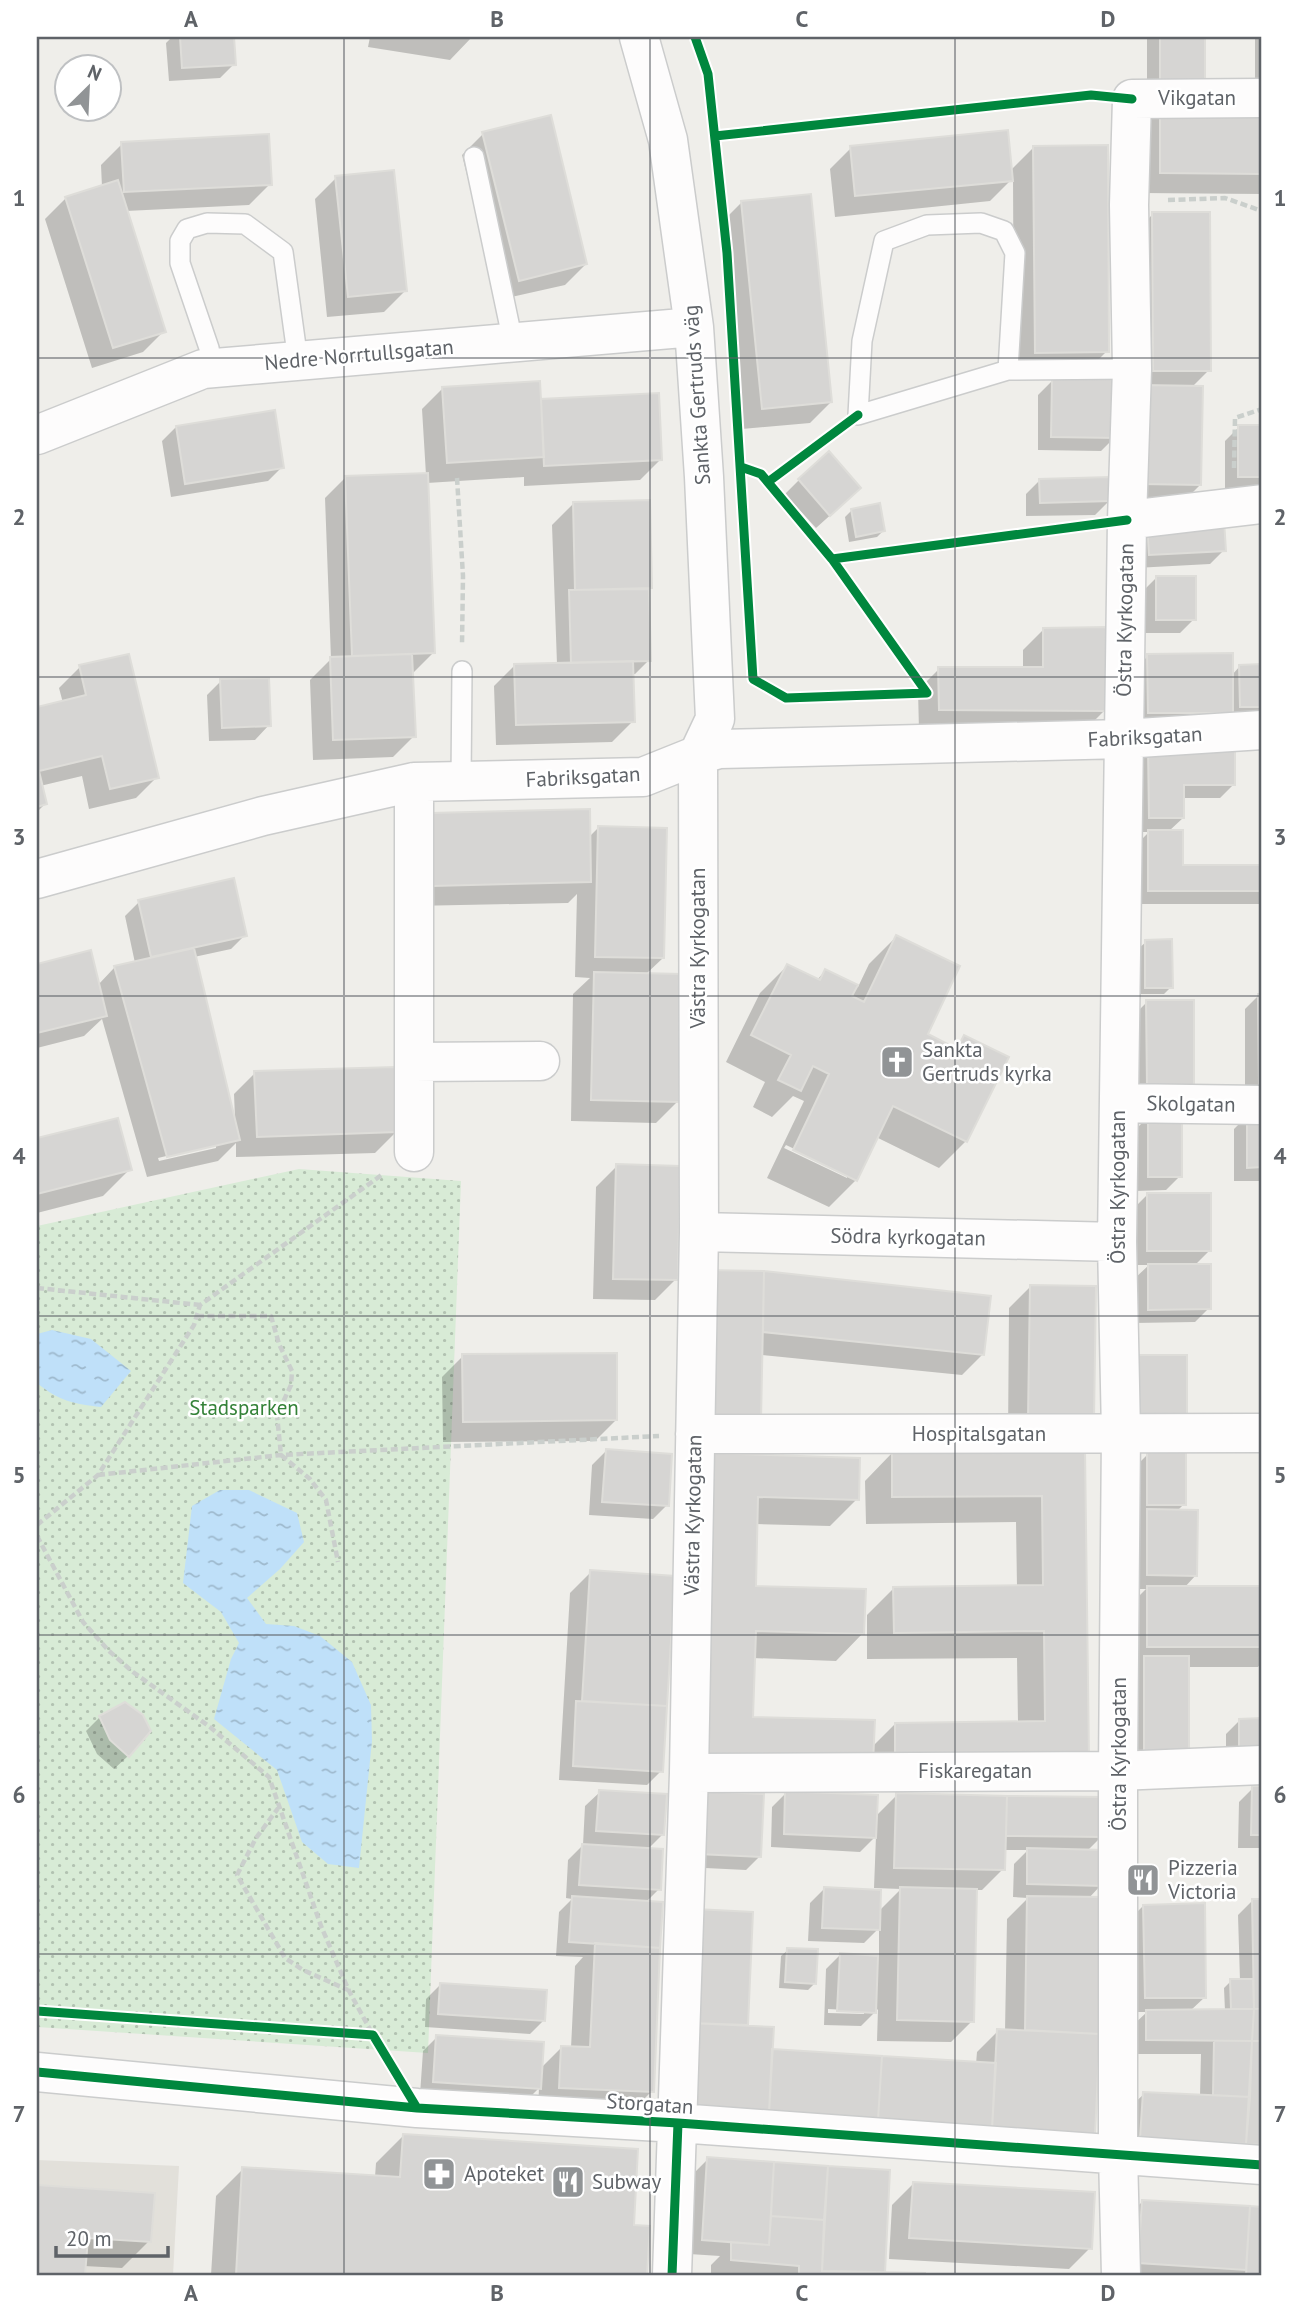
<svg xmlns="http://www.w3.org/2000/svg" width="1299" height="2312" font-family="'PT Sans',sans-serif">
  <defs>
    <pattern id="park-dots" width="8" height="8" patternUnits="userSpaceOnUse" patternTransform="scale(1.75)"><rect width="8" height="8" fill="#d8ebd6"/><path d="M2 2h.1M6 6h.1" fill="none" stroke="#b2c2b1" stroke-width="1.8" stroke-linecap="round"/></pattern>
    <pattern id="water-ripples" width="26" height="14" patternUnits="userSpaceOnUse" patternTransform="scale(1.75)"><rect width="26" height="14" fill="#bfe0f9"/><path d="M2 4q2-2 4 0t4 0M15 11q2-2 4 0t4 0" fill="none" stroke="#9eb9cd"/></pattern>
  </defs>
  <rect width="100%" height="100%" fill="#efeeea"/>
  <path fill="#e2e0da" d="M37,2160L179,2166L173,2275H37Z"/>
  <path fill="url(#park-dots)" d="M299,1169L461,1181L428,2053L37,2027V1226Z"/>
  <path fill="url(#water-ripples)" d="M52,1330L91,1339L131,1371L101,1407C74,1404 59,1401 37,1383V1334Z
    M220,1490H249L297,1513L304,1542L280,1569L247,1598L266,1624L294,1626L320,1636L352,1662L371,1705L372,1741L359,1868L328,1864L302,1842L277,1770L214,1719L231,1659L239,1643L221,1612L183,1583L192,1506Z"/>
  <path fill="#0003" fill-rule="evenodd" d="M172,37H232L234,64L220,78L169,81L166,43Z
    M370,37H472L450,60L368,47Z
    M1147,37H1203V80L1147,95Z
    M1255,37H1262V91H1255Z
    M1161,108H1262V194L1140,193V129Z
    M483,134L586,264L565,285L498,300L462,155Z
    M122,144L270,184L249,205L126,211L164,331L143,352L92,368L45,219L66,198L102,187L101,165Z
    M1034,147L1107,351L1086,372L1014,373L1013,178L990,201L835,217L830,169L851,148L1010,171Z
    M336,178L405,291L384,312L327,317L315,199Z
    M742,202L831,402L810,423L742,429L721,223Z
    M1153,214L1209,370L1191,388L1200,485L1186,499L1129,498L1132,235Z
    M1052,381L1115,437L1101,451L1038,450V395Z
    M443,388L539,401L658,395L661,459L640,480L524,486V477L427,483L434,652L413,673L414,736L393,757L313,760L310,680L331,659L325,498L346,477L426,475L422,409Z
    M176,427L282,467L268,481L171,497L162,441Z
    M1239,427H1262V490H1225V441Z
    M799,480L845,502L816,528L785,494Z
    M1040,480L1109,501L1095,515L1026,516V494Z
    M573,504L651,588L647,591L649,660L635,674H631L633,721L612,742L496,745L494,686L515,665L557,664L552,525Z
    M852,510L883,531L877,537L849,542L845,517Z
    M1148,526L1224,550L1210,564L1135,568Z
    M1156,578L1194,619L1180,633H1143L1142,592Z
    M1044,629L1105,710L1084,731H919L918,690L939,669H1023V650Z
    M1148,656L1232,675L1240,666H1262V720L1134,727V670Z
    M80,667L157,777L136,798L89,809L82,776L40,786L45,804L37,812V709L63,703L59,688Z
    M221,681L269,725L255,740L209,741L207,695Z
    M1149,750L1234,784L1220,798H1183V818L1169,831L1182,867H1262V904H1135V846L1149,832H1135V764Z
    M599,827L663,958L645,975L677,1102L656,1123L571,1121L573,994L590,978L575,977L577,894L568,903L412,906L411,836L588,838Z
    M139,902L245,935L231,949L194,957L233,1118H235L234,1094L255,1073L396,1132L375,1153L236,1157V1143L218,1161L147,1177L102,1019L84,1036L37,1048V965L89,952L98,985L114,968L135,963L125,916ZM216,1144V1148L159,1161L158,1158Z
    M896,937L925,1034L953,1048L964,1037L966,1141L939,1168L876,1137L856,1180L829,1207L767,1178L804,1101L793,1096L772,1117L753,1107L765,1082L726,1062L760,993L787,966L817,980L825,971L858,987L869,964ZM786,1145L847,1174V1178L784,1148Z
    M1146,942L1171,987L1164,994H1139V948Z
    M1259,995H1262V1098H1245V1009Z
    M1147,1002L1193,1086L1133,1100V1016Z
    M1248,1115H1262V1181H1234V1129Z
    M1149,1116L1180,1176L1166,1190L1135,1191V1130Z
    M117,1120L130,1169L103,1196L37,1213V1140Z
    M617,1166L676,1279L655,1300L593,1299L596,1187Z
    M1147,1195L1209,1251L1195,1265L1209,1308L1195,1322L1134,1323V1279L1149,1265H1133V1209Z
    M764,1273L989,1297L983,1354L962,1375L761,1355Z
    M1030,1287L1093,1418L1008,1438L1009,1308Z
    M463,1356L616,1420L595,1441L443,1442L442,1377Z
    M606,1451L667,1505L653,1519L589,1515L592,1465Z
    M1083,1452L1087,1759L674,1784L682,1482L857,1499L830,1526L756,1524L754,1588L863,1633L836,1661L753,1658L751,1718L872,1747L895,1724L1018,1723L1017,1658L867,1659V1615L894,1588L1017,1587L1016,1522L866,1524L865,1481L892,1453Z
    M1148,1454L1184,1504L1177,1511L1196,1575L1184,1588L1262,1587V1662L1258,1667H1187L1188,1758L1131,1771L1126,1609L1146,1589H1133L1134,1525L1140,1518H1134V1468Z
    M591,1572L673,1577L661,1771L647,1785L559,1780L570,1593Z
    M100,1717L128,1756L114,1769L97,1754L86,1731Z
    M1240,1720H1262V1770H1226V1734Z
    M1253,1788H1262V1848H1238L1239,1802Z
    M600,1792L663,1834L647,1850L659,1889L645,1903L652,2091L631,2112L538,2109L539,2088L525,2102L420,2095L423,2051L437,2037L540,2069L561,2048H571L575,1966L583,1957L556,1956L559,1912L572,1899L566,1898L568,1860L583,1845L585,1806Z
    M786,1793L875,1817L897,1795L1102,1799L1101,1837L1087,1851L1101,1885L1088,1899H1101L1098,2035L1093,2133L664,2129L674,1932L751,1914L746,2027L770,2050L976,2064L977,2052L998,2031H1005L1007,1919L1028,1898L1013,1897L1014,1864L1028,1850H1003V1869L982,1890H975L972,2021L951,2042L877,2041L878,2009L861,2026L824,2025L826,1969L840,1955L879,1957V1928L864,1943L808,1941L810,1903L824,1889L879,1911L901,1889L874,1888L876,1836L860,1852L771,1847L772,1807ZM828,2009L864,2011V2014L828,2013Z
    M687,1807L760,1856L746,1870L685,1867Z
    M1252,1901H1262V2159L1127,2152L1129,2108L1144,2094L1200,2096L1201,2054H1133L1132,2026L1147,2012H1131L1129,1920L1143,1906L1205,1997L1190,2011H1225L1224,1988L1231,1981H1240L1238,1915Z
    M788,1950L815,1983L808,1990L779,1988L781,1956Z
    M440,1985L544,2020L530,2034L425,2027L426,1999Z
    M403,2136L632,2227H649L646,2275H211L216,2196L243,2169L375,2177L376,2163Z
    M708,2159L888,2172L883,2275H923H711V2265L720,2256L689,2254L694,2173Z
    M913,2184L1090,2248L1069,2269L889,2259L892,2205Z
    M37,2186L153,2195L149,2241L122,2268L84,2266L83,2275H37Z
    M1142,2202L1262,2209V2275H1118L1121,2223Z"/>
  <path fill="#d6d5d3" stroke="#deddd9" stroke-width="2" d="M180,37H234L236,65L182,68Z
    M1160,37H1205V81H1160Z
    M1160,106H1262V174L1160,173Z
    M551,115L587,264L519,281L482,132Z
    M1008,130L1013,181L855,196L850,146Z
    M269,134L272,185L124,192L121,142Z
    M1108,145L1109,352L1035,353L1033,146Z
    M394,170L407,291L348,297L335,176Z
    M118,180L166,332L113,348L65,197Z
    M811,194L832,402L762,409L741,201Z
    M1152,212H1210L1211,371H1153Z
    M1052,379H1117V438L1051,437Z
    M540,381L544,457L447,463L442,387Z
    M1143,385L1203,386L1201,485L1142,484Z
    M659,393L662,460L544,466L541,399Z
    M275,410L284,468L185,484L176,426Z
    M1238,425H1262V477H1238Z
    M829,451L861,488L830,516L798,479Z
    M428,473L435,653L352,656L345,476Z
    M1110,477L1111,501L1040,503L1039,479Z
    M650,500L652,588L575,590L573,502Z
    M880,503L885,531L856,537L851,509Z
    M1224,520L1226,551L1149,555L1147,524Z
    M1156,576H1196V620H1156Z
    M649,589L651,661L571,663L569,590Z
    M1106,627V711L939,710L938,667H1043V628Z
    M1233,653V713H1148L1147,654Z
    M129,654L159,778L110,789L102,756L39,771L47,804L37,807V707L86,695L79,665Z
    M412,654L416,737L333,740L330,657Z
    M633,661L635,722L516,725L514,664Z
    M1262,664V707H1240L1239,665Z
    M269,678L271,726L222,728L220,679Z
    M1148,748H1235V785H1184V818H1149Z
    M590,809L591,882L433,886L431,813Z
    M598,826L667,828L664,958L595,957Z
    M1148,830H1183V865H1262V891H1148Z
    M234,878L247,936L151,957L138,900Z
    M896,935L960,966L928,1034L957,1049L964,1035L1009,1057L967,1142L893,1106L857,1181L793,1150L829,1074L813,1066L801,1091L778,1080L791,1055L751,1035L787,964L820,980L825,969L858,985L852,996L864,1002Z
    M1172,939L1173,988H1145V940Z
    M194,948L240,1140L167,1157L114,966Z
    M91,950L107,1016L37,1033V964Z
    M594,972L682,974L679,1102L591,1100Z
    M1258,994H1262V1085H1259Z
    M1146,1000H1194V1086H1147Z
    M395,1067L397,1132L257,1137L254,1071Z
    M1247,1113H1262V1167L1247,1168Z
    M1148,1114H1182V1177H1148Z
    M118,1118L132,1170L37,1194V1138Z
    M616,1164L680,1166L678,1280L613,1279Z
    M1147,1193H1211V1251H1147Z
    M1148,1264H1211V1309L1148,1310Z
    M705,1270L764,1271L761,1421L702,1419Z
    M764,1271L991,1296L984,1355L763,1332Z
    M1030,1285L1096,1286L1094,1419L1028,1418Z
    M617,1353V1420L463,1422L462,1354Z
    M1138,1355H1187V1415H1138Z
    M606,1449L672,1454L669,1506L602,1502Z
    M1085,1450L1089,1759L895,1761V1723L1045,1721L1044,1631L894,1633L893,1587L1043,1585L1042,1496L892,1497V1452Z
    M1147,1452H1186V1505H1147Z
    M709,1453L860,1458L859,1500L758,1497L756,1586L866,1589L864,1634L756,1631L753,1717L875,1720L873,1763L700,1758Z
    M1147,1509L1198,1510L1197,1576L1147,1575Z
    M590,1570L675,1576L667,1706L582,1701Z
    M1147,1586H1262V1647H1147Z
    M1144,1656H1189V1758H1144Z
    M576,1701L667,1706L663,1772L573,1766Z
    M125,1702L143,1715L151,1731L129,1757L110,1740L99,1716Z
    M1262,1718V1757H1239V1719Z
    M1252,1786H1262V1835H1251Z
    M599,1790L667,1794L664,1835L596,1831Z
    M701,1791L764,1794L761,1857L698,1854Z
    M785,1791L878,1795L876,1838L784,1834Z
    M896,1793L1007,1796L1005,1870L894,1868Z
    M1007,1796L1104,1797L1103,1837L1006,1836Z
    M582,1844L663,1849L661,1890L579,1885Z
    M1027,1848L1104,1850L1103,1886L1027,1884Z
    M824,1887L881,1890L880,1930L822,1928Z
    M900,1887L977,1889L974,2022L897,2020Z
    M572,1896L663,1902L660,1948L569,1942Z
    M1027,1896L1102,1897L1100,2034L1025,2030Z
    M1252,1899H1262V2008L1254,2009Z
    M1205,1903L1206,1998H1145L1143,1905Z
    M695,1909L753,1912L748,2025L690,2023Z
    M595,1943L660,1948L654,2092L559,2088L561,2046L590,2047Z
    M787,1948L818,1949L816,1984L785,1982Z
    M840,1953L878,1956L876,2013L837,2011Z
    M1230,1979H1253L1254,2009H1231Z
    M440,1983L547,1990L545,2021L438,2014Z
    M1262,2008V2041H1252L1254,2009Z
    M1231,2009H1254L1252,2041L1146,2040V2010Z
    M690,2023L774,2027L769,2114L684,2108Z
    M997,2029L1100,2034L1095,2134L992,2129Z
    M436,2035L544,2042L541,2089L433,2082Z
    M1214,2041H1252L1250,2097L1213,2095Z
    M1252,2041H1262V2145L1246,2144Z
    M772,2049L882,2056L878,2120L769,2114Z
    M882,2056L996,2063L992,2129L878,2120Z
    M1143,2092L1250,2097L1246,2144L1140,2138Z
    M403,2134L638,2149L634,2225L650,2226L647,2275H236L242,2167L400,2177Z
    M707,2157L774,2162L769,2245L702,2240Z
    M774,2162L828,2166L824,2220L771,2216Z
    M828,2166L890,2170L885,2273L822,2271Z
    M913,2182L1095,2192L1092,2249L909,2238Z
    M37,2185L155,2193L151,2242L88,2238L85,2275H37Z
    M1142,2200L1250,2206L1246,2270L1138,2263Z
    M1250,2206L1262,2207V2275H1246Z
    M771,2216L824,2220L822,2271L925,2273V2275H799V2266L731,2260V2242L769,2245Z"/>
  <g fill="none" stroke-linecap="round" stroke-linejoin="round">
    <defs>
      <path id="lane" d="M474,157L513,342
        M213,368L209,348L180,263V241L187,229L207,223L245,224L283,252L298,361
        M1008,370L1015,253L1004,231L981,223L927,225L884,241L862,341L858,415L1008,370L1132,369
        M461,782L462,671"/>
      <path id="street" d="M639,37L668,140L694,327L704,477L715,719L698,755L699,1232L689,1773L672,2275
        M37,435L203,369L694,327
        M1127,520L1262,504
        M37,879L263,816L414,782L643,777L698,755L719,749L1123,739L1262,730
        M414,1062L540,1061
        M1119,1103L1262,1105
        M414,1152V782
        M699,1232L1117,1242
        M695,1434L1262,1433
        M689,1773L1118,1771L1262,1765
        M37,2072L417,2108L678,2123L1262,2165
        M1121,2275L1118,2154V1771L1121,1433L1117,1242L1127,520L1132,369L1129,205L1132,99L1262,98"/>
    </defs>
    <use href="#lane" stroke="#cbcccc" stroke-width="22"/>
    <use href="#street" stroke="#cbcccc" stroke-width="41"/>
    <path stroke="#cacfcc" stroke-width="4.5" stroke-dasharray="7 3.5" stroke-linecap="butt" d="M1168,200L1225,198L1262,211
      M1234,468L1235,418L1262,409
      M457,478L463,576L462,645
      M37,1288L200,1305
      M197,1316H271L279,1344L292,1371L291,1385L277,1415L281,1455L310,1479L326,1500L338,1562
      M98,1475L281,1455L659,1436
      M37,1525L98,1475L194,1325L200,1305L383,1174
      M37,1536L83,1622L109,1651L133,1672L210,1727L269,1777L321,1926L349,1991L373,2035
      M279,1807L256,1838L237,1875L285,1958L303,1970L348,1990"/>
    <use href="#lane" stroke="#fdfcfc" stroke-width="19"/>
    <use href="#street" stroke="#fdfcfc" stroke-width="38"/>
    <defs>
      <path id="cycleway" d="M695,37L708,74L727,253L753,679L786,698L927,693L832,559L761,474L741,467
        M715,136L1091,95L1132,99
        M768,482L858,415
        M832,559L1127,520
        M37,2011L373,2035L417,2108
        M37,2072L417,2108L678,2123L1262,2165
        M672,2275L678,2123"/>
    </defs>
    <use href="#cycleway" stroke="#fff" stroke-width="13"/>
    <use href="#cycleway" stroke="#00873e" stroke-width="9"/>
  </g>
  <path fill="none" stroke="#5f6368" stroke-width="2" stroke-opacity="0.55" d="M344,37V2275M650,37V2275M955,37V2275M37,358H1262M37,677H1262M37,996H1262M37,1316H1262M37,1635H1262M37,1954H1262"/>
  <defs>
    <symbol id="church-square" viewBox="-11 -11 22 22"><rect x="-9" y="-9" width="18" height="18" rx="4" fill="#919496" stroke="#fff"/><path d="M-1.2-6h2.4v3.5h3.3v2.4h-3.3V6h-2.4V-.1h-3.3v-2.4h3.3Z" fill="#fff"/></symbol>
    <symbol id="restaurant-square" viewBox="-11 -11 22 22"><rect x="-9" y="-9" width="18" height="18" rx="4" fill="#919496" stroke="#fff"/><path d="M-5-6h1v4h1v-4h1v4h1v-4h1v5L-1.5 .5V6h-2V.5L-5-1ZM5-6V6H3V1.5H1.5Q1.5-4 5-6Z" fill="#fff"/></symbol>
    <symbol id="pharmacy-square" viewBox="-11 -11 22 22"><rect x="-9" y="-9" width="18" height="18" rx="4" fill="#919496" stroke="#fff"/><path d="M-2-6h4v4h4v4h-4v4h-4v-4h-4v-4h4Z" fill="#fff"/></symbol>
  </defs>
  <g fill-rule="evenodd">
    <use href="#church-square" x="878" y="1043" width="38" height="38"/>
    <use href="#restaurant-square" x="1124" y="1861" width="38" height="38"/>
    <use href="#pharmacy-square" x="420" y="2155" width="38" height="38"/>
    <use href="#restaurant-square" x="549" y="2163" width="38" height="38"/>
  </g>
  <g text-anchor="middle" stroke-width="5" stroke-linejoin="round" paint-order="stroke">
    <g font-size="21" fill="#5f6368" stroke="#fff">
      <text x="1197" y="105">Vikgatan</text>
      <text transform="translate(359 355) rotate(-5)" y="7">Nedre Norrtullsgatan</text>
      <text transform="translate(697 395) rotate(-94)" y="7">Sankta Gertruds väg</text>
      <text transform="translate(1125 620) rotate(-89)" y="7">Östra Kyrkogatan</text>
      <text transform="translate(1145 737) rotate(-3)" y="7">Fabriksgatan</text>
      <text transform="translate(583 777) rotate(-3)" y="7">Fabriksgatan</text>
      <text transform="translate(698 948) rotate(-90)" y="7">Västra Kyrkogatan</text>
      <text transform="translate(1191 1104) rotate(1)" y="7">Skolgatan</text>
      <text transform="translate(1118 1187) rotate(-90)" y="7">Östra Kyrkogatan</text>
      <text transform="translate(908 1237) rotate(1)" y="7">Södra kyrkogatan</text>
      <text x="979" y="1441">Hospitalsgatan</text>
      <text transform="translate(693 1515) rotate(-89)" y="7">Västra Kyrkogatan</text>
      <text transform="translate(1119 1754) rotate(-90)" y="7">Östra Kyrkogatan</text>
      <text x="975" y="1778">Fiskaregatan</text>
      <text transform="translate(650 2104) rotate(4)" y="7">Storgatan</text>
    </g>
    <g font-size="21" fill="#5f6368" stroke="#fff" text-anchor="start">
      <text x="922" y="1057">Sankta<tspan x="922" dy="24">Gertruds kyrka</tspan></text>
      <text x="1168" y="1875">Pizzeria<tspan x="1168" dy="24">Victoria</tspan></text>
      <text x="464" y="2181">Apoteket</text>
      <text x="592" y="2189">Subway</text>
    </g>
    <g font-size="21" fill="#348238" stroke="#fff">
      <text x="244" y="1415">Stadsparken</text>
    </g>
  </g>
  <rect width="1299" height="2312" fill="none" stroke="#ffffff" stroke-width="77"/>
  <g transform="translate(88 88) rotate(24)"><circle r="33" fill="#ffffff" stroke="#bfc1c3" stroke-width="2"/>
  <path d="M0-5L12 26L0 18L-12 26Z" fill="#919496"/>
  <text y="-10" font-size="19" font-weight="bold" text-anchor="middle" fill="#5f6368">N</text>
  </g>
  <path d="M56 2246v10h112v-10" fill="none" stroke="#5f6368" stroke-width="3.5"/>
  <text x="66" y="2246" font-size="21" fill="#5f6368" stroke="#ffffff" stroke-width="5" paint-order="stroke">20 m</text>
  <rect x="38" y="38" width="1222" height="2236" fill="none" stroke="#5f6368" stroke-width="2.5"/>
  <g font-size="23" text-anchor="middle" font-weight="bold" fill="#5f6368">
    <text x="191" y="27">A</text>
    <text x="497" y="27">B</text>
    <text x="802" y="27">C</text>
    <text x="1108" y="27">D</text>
    <text x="19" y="206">1</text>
    <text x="1280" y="206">1</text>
    <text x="19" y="525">2</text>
    <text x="1280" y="525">2</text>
    <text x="19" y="845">3</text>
    <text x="1280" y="845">3</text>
    <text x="19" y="1164">4</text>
    <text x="1280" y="1164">4</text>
    <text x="19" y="1483">5</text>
    <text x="1280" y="1483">5</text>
    <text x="19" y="1803">6</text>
    <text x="1280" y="1803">6</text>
    <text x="19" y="2122">7</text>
    <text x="1280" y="2122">7</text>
    <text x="191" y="2301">A</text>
    <text x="497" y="2301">B</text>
    <text x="802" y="2301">C</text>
    <text x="1108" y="2301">D</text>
  </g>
</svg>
